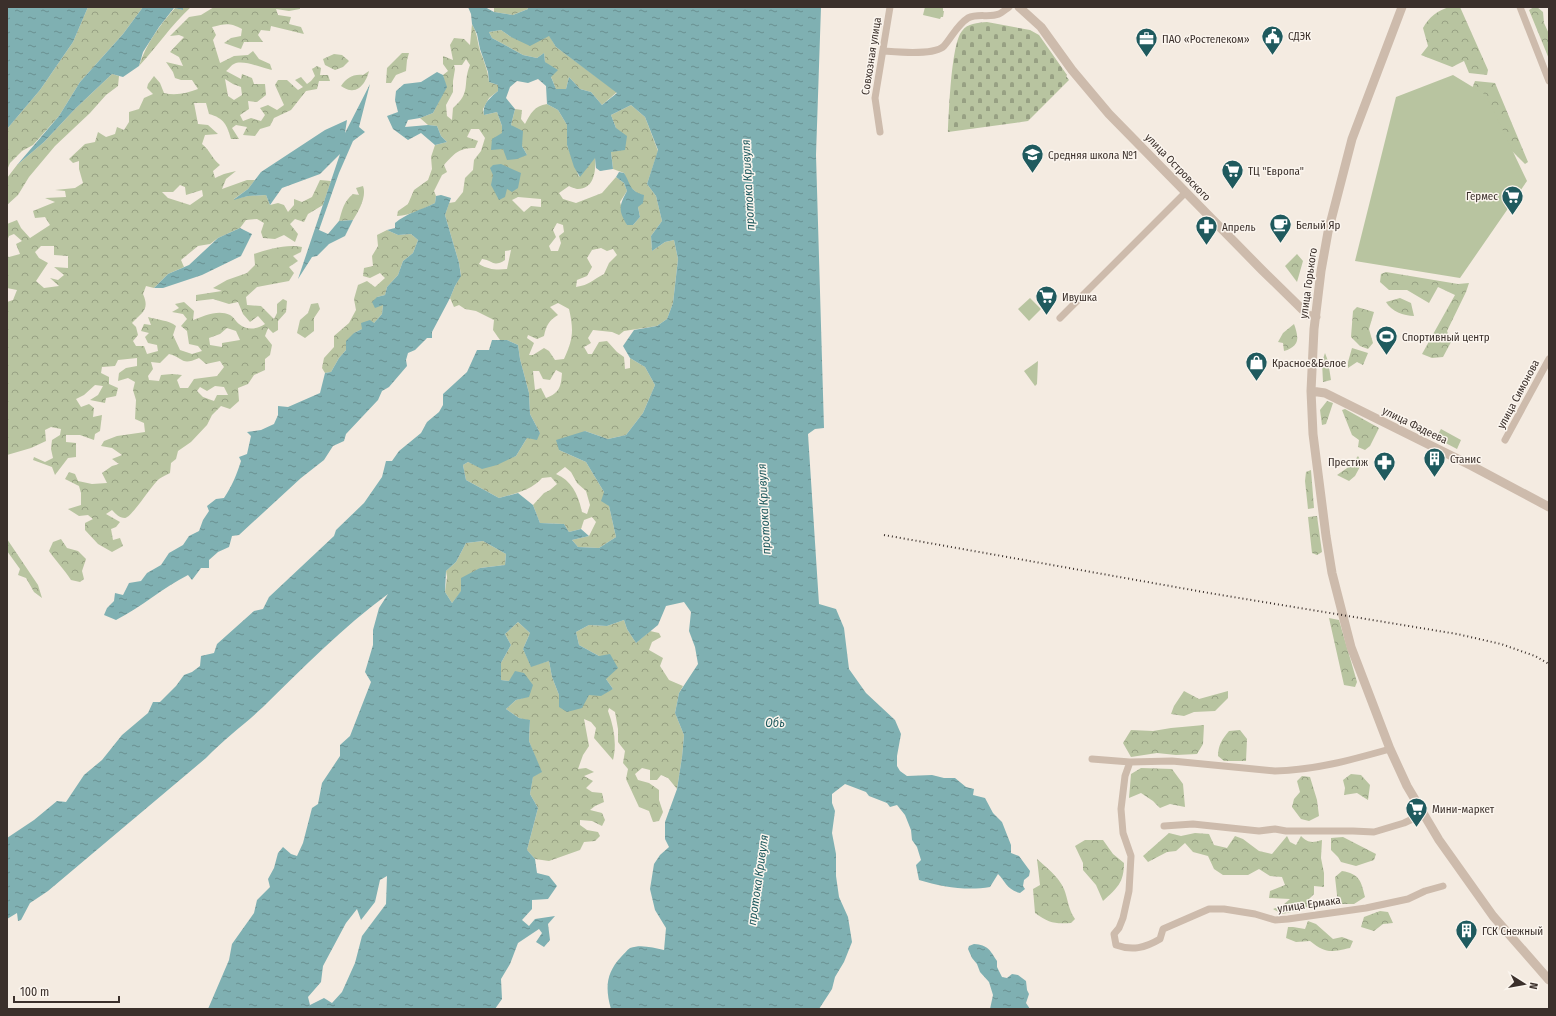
<svg xmlns="http://www.w3.org/2000/svg" width="1556" height="1016" font-family="'Fira Sans Condensed',sans-serif">
  <defs>
    <pattern id="forest-crowns" width="20" height="18" patternUnits="userSpaceOnUse"><rect width="20" height="18" fill="#b8c4a0"/><path d="M2 6a3 3 0 1 1 6 0M12 15a3 3 0 1 1 6 0" fill="none" stroke="#97a083"/></pattern>
    <pattern id="cemetery-stones" width="16" height="16" patternUnits="userSpaceOnUse"><rect width="16" height="16" fill="#b8c4a0"/><path d="M2 7V4a2 2 0 0 1 4 0v3zM10 15v-3a2 2 0 0 1 4 0v3z" fill="#97a083"/></pattern>
    <pattern id="water-ripples" width="26" height="14" patternUnits="userSpaceOnUse"><rect width="26" height="14" fill="#7fb0b2"/><path d="M2 4q2-2 4 0t4 0M15 11q2-2 4 0t4 0" fill="none" stroke="#699091"/></pattern>
  </defs>
  <rect width="100%" height="100%" fill="#f4ebe1"/>
  <path fill="url(#forest-crowns)" fill-rule="evenodd" d="M88,7H143L123,34L80,82L59,116L33,145L22,151L10,163L7,170V129L40,90L73,42Z
    M183,7H191C171,25 157,47 139,66C146,44 159,26 175,8L183,10Z
    M214,7H300V9L289,11L276,9L278,15L291,17L289,24L301,27L304,34L271,26L270,31L261,30L258,35L263,42H244L241,49L224,43L231,38L241,36L242,29C229,22 225,24 212,27L216,35L213,40L220,63L234,56L248,55L253,51L259,59L270,64L272,70C262,68 242,59 234,64C231,65 229,69 226,71L241,79L242,74L252,78L254,84H265L266,95L257,102L248,101L249,109L240,115L243,121L251,118L261,121L265,115L260,108L268,105L277,110L284,105L275,85L278,80H287L298,90L303,87L295,80L301,77L307,84L311,81L315,76L312,69L317,66L321,68L320,75H328L330,81H319L317,89L306,91L291,110L274,118L270,126L260,129L255,136L243,135L247,127L236,125L232,128L239,139H231C227,125 224,118 209,114L206,103H194L198,124L208,125L218,134L205,135L202,144C210,150 212,159 220,165L213,171L215,178L224,174L236,171L226,179L222,189L247,180H255L248,189L234,199L248,196L266,195L270,205L278,203L284,205L288,212L294,205V199L302,202L312,197L320,180L331,181L323,205L308,214L304,222L295,219L290,224L298,234L295,242L284,235L275,239L263,238L261,232L264,223L257,219L246,220L240,228L218,238L210,244L198,246L181,260L184,267L168,274L154,288L146,286L143,294C150,310 142,312 132,323L136,327L138,335L133,341L136,346H144L147,354L158,351L157,345L148,343L145,337L149,333L141,331L144,324L151,325L148,317C157,320 169,320 176,326L173,335L180,350L192,354L202,351L198,346L189,344L187,331L181,326L187,319L183,314L172,312L179,308L175,304L184,302L194,311L193,320C204,316 218,309 230,315C234,317 236,322 239,324C247,331 258,329 265,324L258,316L250,322L243,314L238,302L229,304L213,299L196,301V295L222,291L213,288L227,280L247,273L255,265L254,254C269,249 287,244 302,247L301,252L293,256L298,261L289,267L294,273L289,281L257,287L246,297L247,305L261,306L274,319L277,313V304L283,299L287,301L286,312L278,321V330L273,333L268,328L265,336L272,345L270,355L265,359V370L254,375L248,384L238,388L239,401L230,409L221,406L212,415L207,425L191,442L178,451L176,459L171,463L170,473C166,475 162,477 159,479C151,486 132,517 125,518C119,518 116,514 112,510L106,514L120,522L116,527L111,529L113,540L120,538L123,546L112,552L98,544L85,530V523L93,519L88,515L79,516L68,509L81,505V493L79,486L65,479L69,472L75,474L78,481L92,484L107,483L102,473L112,466L119,464L112,459L122,455L112,448L101,446L104,441L117,436L145,432L144,423L135,419L136,400L133,390L135,382L128,378L118,381L119,373L126,368L137,366V358L118,360L115,366L102,367L101,373L109,377V384L118,388L116,396L106,398L105,403L90,400L98,395L103,386L95,385L84,395L76,399L81,407L89,404L94,408L93,417L102,415L100,431L95,434L94,440L80,435H66V442L76,443V457L68,458L55,475L52,467L33,460L34,457L45,462L53,458L51,449L52,440L60,435L61,429L51,427L45,430L46,441L31,448L7,455V302L13,300L17,290L7,288V256L9,257L20,254L16,244L22,241L14,234L9,236L7,241V224L17,220L21,228L30,238L50,225L45,217L35,218L33,211L55,202L45,198L66,197L65,191L55,190L75,188L83,183L79,169V161L73,163L69,159L85,144L95,142L98,132L106,137L115,134L117,127L124,130L129,122V112L139,109L144,98L153,94L147,88L148,84L154,76L160,83L164,93C176,96 187,93 198,89L192,80H181L175,78L173,72L166,62L183,66L179,57L170,52L184,37L179,35L170,36L189,17L201,15ZM225,79L233,84L241,87L242,95L234,100L228,96ZM180,185L185,187L186,195L202,190L203,196L190,205L168,198L162,192H173ZM41,246H54V255L68,256V268L54,267L64,275L58,280L50,278L59,286L44,288L36,281L48,263L39,258L35,252ZM227,328L236,331L240,340L222,343V347L210,345L209,338L220,334ZM169,354C184,358 181,366 199,358L206,364L220,361L224,367L217,376L194,379L188,388H180L177,380L182,375L172,374L161,375L159,381L149,380L148,376L153,369L151,362L160,363ZM215,386L224,387L228,395H217L214,401L203,397L197,391L200,387L207,391Z
    M494,7H527L528,9L513,15L494,12Z
    M1450,7H1460L1488,70L1487,75L1469,73L1464,61L1452,67L1421,55L1428,46L1423,28C1429,17 1438,10 1450,7Z
    M1534,7H1537L1543,12L1544,23L1549,34V59L1529,10Z
    M472,24C478,35 477,41 480,51C484,61 488,71 489,82L498,85V91L489,98L483,109L484,115L497,112L502,126L503,149L527,155L522,146V136L511,125L515,109L522,110L521,119L525,124C531,113 534,106 547,104L558,110L567,125V145L579,177L595,157C596,169 595,189 578,189C576,189 571,187 569,186L559,193L563,199L576,203L602,193L616,177L624,183L627,191L620,202L627,225H633L640,217L638,207L637,193L629,186L624,173L613,169L611,152L616,128L611,115L631,105L645,117L658,151L647,184L656,196L662,221L651,236L652,251L665,242L674,240L678,259L673,303L667,319L657,326L624,331L619,335L612,332L593,330L588,338L591,343L584,347L588,354H592L599,342L607,341L617,352L624,357L625,369L630,368V358L645,367L655,385L643,413L626,435L608,439L585,431L559,450L586,462L604,492L609,506L616,537L599,548L578,547L572,540L589,536L596,522L592,517L584,520L581,529L569,532L564,524L540,523L533,505L544,493L550,490L557,484L551,477L542,478C532,490 514,494 499,498L466,480L463,465L468,462L482,468L516,456L527,438L540,433L530,414L529,393L520,359L518,345L507,340H500L493,330L494,320L476,311L465,309L459,305L454,307L450,298L455,286L461,275L459,263L445,215L449,203L455,202L463,192L465,178L473,170L474,160L481,151L485,138L479,129H471L467,137L478,141L475,148C459,148 455,153 444,165L447,172L442,175L434,191L436,196L435,203C423,209 411,215 397,216L398,211L408,204L414,190L428,180L432,169L431,157L435,145L447,142L441,136L437,126L428,125L420,118L433,113L446,87L443,75L448,71L443,64V56L453,60L450,45L454,38L464,39L470,45ZM466,59L470,65C462,84 472,92 453,108L452,120L447,116L446,105L453,92V81L455,69L454,65H462ZM518,197L541,199V207L531,206L524,212L512,200ZM557,223L563,225L564,232L559,236L561,243L558,251H551L549,246L556,237L553,230ZM601,248L607,251L613,249L617,255L609,263L604,274C592,280 590,285 576,287L577,280L587,276L592,267L587,258L592,250ZM511,250L507,269C497,270 489,270 479,264L482,259C493,260 493,268 505,260V251ZM558,303L569,309C574,331 573,339 564,359L555,360L549,351L544,348L533,355H529L534,343L527,338L528,335L537,339L544,336C546,326 549,320 558,315L550,307ZM556,370L562,373C561,386 560,393 546,398L541,388L535,390L533,371H539L543,379L550,380ZM565,467L571,472L577,483L586,491L590,505L587,514L582,512C578,494 572,481 556,474Z
    M501,30L511,37L549,35L556,47L617,92L602,105L591,92L580,89L569,77L566,89H556L545,62L544,53L537,58L523,55L492,38L489,32Z
    M402,53H409L407,60L406,71L396,75L391,83H386L387,68Z
    M334,54L342,55L349,61L343,67L335,70L325,65L323,59Z
    M369,71C367,79 361,92 350,90C348,90 344,88 341,86C347,78 352,74 363,75Z
    M112,74L119,76L118,86L106,95L90,113L55,146L29,177L18,195L7,205V178L17,165L44,142L75,109Z
    M1475,81L1495,83L1528,162L1525,164L1508,147L1471,91Z
    M363,186C367,196 359,211 353,220L339,221C342,210 344,201 353,194L359,195L356,188Z
    M387,230L398,235L411,234L418,240L413,253L403,261L398,275L387,287L385,295L377,297L383,305L382,314L374,323L354,333L346,350L339,358L331,372L325,373L322,368L324,358L334,347V336L349,323L356,310L354,299L358,285L367,281L375,287L385,278L380,273L370,278L363,276L364,268L373,266L372,256L378,246L377,235Z
    M1297,254L1303,261L1297,282L1285,266Z
    M1386,272L1458,284L1469,283L1466,292L1447,331L1451,342L1443,357L1432,358L1422,354L1455,295L1438,287L1429,303L1407,290H1389L1380,282L1381,274Z
    M1400,298L1411,303L1414,316C1404,316 1391,311 1386,302Z
    M318,303L320,309L314,318V331L305,338L297,333L300,320L308,313L311,304Z
    M1357,307L1374,312L1369,329L1373,343L1368,349L1360,346L1351,337L1353,311Z
    M1294,324C1299,338 1300,346 1284,351L1283,343L1278,342L1283,333Z
    M1352,348L1368,353L1363,365L1357,362L1348,368V362Z
    M1325,353L1328,361L1331,380L1323,382L1322,362Z
    M1327,401L1333,403L1326,424L1322,425L1320,410Z
    M1345,409L1379,428L1370,446L1365,450L1358,447L1359,440L1352,435L1342,410Z
    M1358,456L1362,463L1355,476L1349,481L1337,475L1350,466Z
    M1311,470L1314,508L1308,509L1305,481L1306,472Z
    M1317,516L1322,552L1317,555L1312,553L1308,517Z
    M7,539L38,585L42,598L34,592L26,578L18,575L20,569L7,551Z
    M61,539L67,548L78,551L86,559L82,571L84,579L80,582L71,580C64,569 56,561 49,551L53,542Z
    M483,541L506,554L505,565L480,568L452,603L445,592L447,577L446,571L456,562L466,543Z
    M1329,618L1339,620L1357,682L1355,687L1344,685Z
    M624,620L627,629L636,643L650,631L659,633L661,637L652,642L649,650L663,658L660,666L669,680L683,686L679,693L675,713L684,735L682,757L677,789L668,778L661,775L657,780H650V770L642,768L635,774L638,780L649,783L659,790V800L663,812L659,821L653,822L649,811L639,807L626,779L628,769L623,763L625,751L618,742V729L615,712L609,708L608,711C614,727 617,744 613,760L594,738L596,728L591,722L584,719L589,746L583,755L578,769L586,768L594,772L584,776L593,781L586,788L592,792L602,793L604,802L595,806L590,810L602,813L605,820L602,826L592,821L580,820V825L587,830L598,832L600,836L595,841L584,842L580,850L549,861L535,859L527,850L538,808L530,794L533,776L541,772L529,741L530,721L519,718L506,709L516,700L529,696L509,681L501,680V663L511,645L505,634L518,622L530,633L523,649L531,666L549,661L552,677L559,695V707L588,695L613,689L606,679L599,656L579,645L576,632L589,625L607,626Z
    M1184,691L1199,699L1228,691V698L1215,711L1194,712L1184,716L1171,714L1174,706Z
    M1204,725L1203,744L1197,754L1176,755L1157,753L1131,757L1123,743L1131,730L1153,731L1171,728Z
    M1240,730L1247,739L1246,761H1224L1218,756C1218,746 1222,739 1229,731Z
    M1141,768L1172,769L1183,784L1185,807L1170,804L1160,808L1153,801L1141,793L1129,798L1131,774Z
    M1351,774L1361,775L1370,785L1368,800L1357,793L1344,795L1345,788L1343,780Z
    M1302,776L1310,777L1317,800L1319,816L1309,821L1301,819L1292,807L1294,799L1300,792L1297,781Z
    M1169,833L1181,836L1195,833L1209,834L1214,845L1227,848L1235,836L1243,839L1259,851L1272,854L1287,836L1290,842L1296,845L1301,836C1308,843 1312,843 1322,840L1321,858L1324,873V887L1314,886V894L1309,899L1310,906L1296,911L1282,914L1273,909L1283,905L1290,899L1269,898L1270,891L1285,885L1282,877L1270,876L1259,869L1248,875H1223L1214,869L1208,856L1193,852L1185,843L1176,851L1167,852L1148,862L1143,856Z
    M1343,837L1376,854L1374,860L1356,866L1341,862L1338,857L1331,850V838Z
    M1085,840H1103L1113,854L1124,863C1124,883 1117,888 1103,901L1096,885L1083,870V863L1075,846Z
    M1037,859C1047,868 1058,876 1064,889C1068,899 1068,909 1075,919L1071,923C1054,924 1049,923 1035,913L1033,889L1040,885Z
    M1342,871C1359,874 1361,880 1365,897L1354,904H1338L1335,877Z
    M1380,911L1388,912L1393,923L1383,924L1374,931L1361,927L1364,917Z
    M1308,921L1316,924L1333,939L1342,937L1353,941L1350,948C1331,952 1326,954 1310,941L1296,942L1286,938L1288,927H1293L1305,929Z"/>
  <path fill="url(#cemetery-stones)" d="M987,22L1030,30L1039,35L1067,75L1066,76L1069,80L1028,121L948,132C949,113 951,44 962,31C968,23 977,23 987,22Z"/>
  <path fill="#b8c4a0" d="M925,7L943,8V11H944L943,17H941L940,19L923,15Z
    M1453,75L1486,95L1527,181L1460,278L1355,261L1396,97Z
    M1030,298L1041,309L1029,321L1018,309Z
    M1038,361L1037,384L1035,386L1024,371Z
    M1441,429L1461,440L1457,449L1436,438Z"/>
  <path fill="url(#water-ripples)" fill-rule="evenodd" d="M7,7H88L73,42L40,90L7,129Z
    M143,7H183V10L174,8L159,27L143,52L139,66L123,77L112,74L75,109L44,142L17,165L59,116L80,82L123,34Z
    M468,7H485L494,12L513,15L528,9L527,7H821L816,155L824,428L815,429L808,434L819,604L836,609L844,628L849,669L866,693L895,720L901,734L897,756V766L900,771L907,776L932,775L944,778H955L966,787L974,789L973,795L985,798L993,813L1002,822L1011,845V853L1019,856L1030,871L1029,876L1024,880L1023,886L1025,889L1020,893C1006,889 1006,882 998,874L990,887C967,891 942,887 919,880L916,865L921,860L917,847L912,840L911,830L905,815L897,805L890,807L887,803L869,796L866,792L845,784L832,794V803L835,811L832,833L836,854V876L839,897L848,917L852,942L844,962L835,977L832,989L819,1009H611C605,988 606,973 621,957C624,954 627,950 630,948C642,944 653,948 664,950L666,928L655,910L650,889L654,864L660,855L669,847L665,839V822L677,789L682,757L684,735L675,713L679,693L698,664L695,647L689,631L691,612L684,602L666,606L658,625L636,643L627,629L624,620L607,626L589,625L576,632L579,645L599,656L610,654L618,668L606,679L613,689L601,696L589,695L582,708L567,712L559,707V695L552,677L549,661L531,667L523,649L530,633L518,622L505,634L511,645L501,663V680L509,681L515,671L524,673L533,685L529,697L516,700L506,709L519,718L530,720L529,741L542,772L533,777L530,794L538,808L527,850L535,859L537,873L549,876L557,886L548,899L532,900V909L522,920L529,926L535,919L555,916L548,924L550,940L544,947L536,942L542,933L539,929L518,943L510,964L501,979L502,999L495,1009H208L229,960L232,944L254,913L257,900L270,887L268,879L274,868L278,853L283,847L291,854L297,856L303,843L312,808L318,804L322,783L340,756V745L350,736L371,682L365,672L373,645V630L379,608L388,594C343,627 303,668 263,707C245,724 224,739 206,758L48,891L30,903L21,920L18,921L17,913L7,919V838L34,820L57,801L66,802L84,775L102,760L122,735L148,713L153,702H160L176,686L184,675L192,672L200,666L201,656L214,653L217,644L254,611L263,609L269,597L334,536L336,530L364,503L382,477L386,461H392L399,451L421,433L427,422L439,412L443,405V394L467,372L477,350H489L492,340H507L518,345L520,359L529,393L530,414L540,433L537,440L527,438L516,456L497,465L482,469L468,462L463,465L466,480L499,498L518,493L533,505L540,523L564,524L569,532L581,529L589,536L572,540L578,547L599,548L616,537L609,506L601,501L604,492L586,462L559,450L556,440L585,431L608,439L626,435L643,413L655,385L645,367L630,358L623,346L634,330L657,326L667,319L673,303L678,259L674,240L665,242L652,251L651,236L662,221L656,196L647,184L658,150L645,117L631,105L611,115L616,128L627,136L625,150L611,152L613,169L600,171L596,168L595,158L580,177L574,167L567,145V125L558,110L547,104L546,86L538,79L528,83L517,81L510,87L506,98L515,109L511,125L523,131L522,146L527,155L517,159L507,160L503,149L491,150L492,139L502,133V126L497,112L484,115C482,104 490,98 498,91V85L489,82L488,72L480,49L477,34L472,24L471,14ZM501,30L511,37L530,46L549,36L556,47L617,93L602,105L591,92L580,89L569,77L566,89H556L551,77L558,70L545,62L544,53L537,58L523,55L492,38L489,32ZM483,541L506,554L505,565L480,568L461,578V591L452,603L445,592L446,571L456,562L466,543ZM387,876L386,904L362,936L355,963L342,992L332,1003L324,998L310,1005L308,997L321,982L323,966L346,923L357,909L361,920L375,902L380,880Z
    M437,72L443,75L447,87L433,113L420,118L408,120L405,127L428,125L437,126L441,136L447,142L435,145L421,133L408,140L393,129L387,116L398,112L395,100L396,91L404,84L421,82Z
    M370,84L359,127L365,132L353,141L339,173L319,230L328,234L339,221L353,220L345,236L329,244L317,256L312,257L298,279L340,154L320,174L282,188L270,205L266,195L248,196L233,200L248,189L261,172L325,130L347,120L345,133Z
    M501,164L521,173L518,188L512,192L507,189L505,197L499,200L491,185L493,175L490,168L493,165Z
    M619,172L624,173C631,184 629,191 644,195L643,203L638,207L640,217L633,225H627C618,210 619,206 627,191L624,183L616,177Z
    M441,195L451,198L445,215L459,263L461,276L455,286L450,298L432,332V338H427L415,350L408,353L406,360L407,366L389,387L382,391L378,400L346,434L344,441L333,446L324,460L301,478L239,535L232,536L229,547L218,552L209,560V568H201L192,580L188,575C162,588 142,607 116,620L104,615L107,608L114,601L115,593L123,595L129,583L141,581L147,573L161,565L169,553L183,545L189,536L199,531L203,520L209,511L207,506L216,499L224,498C232,486 237,474 241,461L239,457L247,454L251,436L247,432L261,430L274,424L278,415V406L288,407L320,393L325,373L331,372L339,358L346,350V341L354,333L362,329L361,323L370,320L374,323L382,314L383,305L375,308L372,302L377,297L385,295L387,287L398,275L403,261L413,253L418,240L411,234L398,235L387,230L395,228V223C407,213 421,210 435,203L436,196Z
    M240,228L252,234L241,256L202,275L163,288H154L168,274L189,265L218,238Z
    M974,944C988,945 990,950 997,961V967L1002,977L1007,978L1012,974L1018,975L1026,981L1027,990L1029,994L1026,1003L1030,1009H990L993,995L989,982L980,972L977,964L972,958L968,949L969,946Z"/>
  <g fill="none" stroke-linecap="round" stroke-linejoin="round">
    <path stroke="#cdbbac" stroke-width="7" d="M1520,7L1549,81
      M883,51C897,52 934,56 944,46C952,37 957,25 968,18C978,13 989,18 999,14C1002,13 1006,9 1009,7
      M880,132L875,98L890,7
      M1060,318L1185,193
      M1505,440L1549,359
      M1092,759L1130,762L1172,761L1275,771C1315,770 1351,760 1390,749
      M1130,762L1125,776L1121,809L1123,833L1131,856L1129,891L1123,918L1119,928L1114,934L1116,945C1132,951 1145,948 1160,939L1163,929L1209,909H1224L1255,914L1275,920L1288,919L1366,908L1408,899L1425,891L1443,886
      M1164,826L1193,824L1259,831L1275,829L1286,831H1353L1374,832L1404,823L1423,814"/>
    <path stroke="#cdbbac" stroke-width="9" d="M1019,7L1041,27L1072,70L1109,114L1262,270L1308,315L1316,317
      M1402,7L1352,139L1328,232L1321,271L1314,329L1311,391L1313,434L1326,536L1332,573L1351,647L1390,749L1407,786L1439,840L1493,916L1549,980
      M1311,391L1325,393L1472,466L1549,507"/>
    <path stroke="#3b302b" stroke-width="2" stroke-dasharray="1 3" stroke-linecap="butt" d="M884,535L1209,593L1457,634L1501,644L1535,656L1549,664"/>
  </g>
  <defs>
    <symbol id="civic-pin" viewBox="-11 -11 22 30"><path d="M0 17L-7.5 6A9.5 9.5 0 1 1 7.5 6Z" fill="#1f5a5e" stroke="#fbf5ee"/><path d="M-.6-6.5H3V-4.5H.6V-3L4-1V1h2V6H-6V1h2V-1L-.6-3ZM-1.2 2.5V6h2.4V2.5Z" fill="#fff"/></symbol>
    <symbol id="office-pin" viewBox="-11 -11 22 30"><path d="M0 17L-7.5 6A9.5 9.5 0 1 1 7.5 6Z" fill="#1f5a5e" stroke="#fbf5ee"/><path d="M-6-3h4V-5.5h4V-3h4V5H-6ZM-1-4.5V-3h2v-1.5ZM-6 0V1H6V0Z" fill="#fff"/></symbol>
    <symbol id="school-pin" viewBox="-11 -11 22 30"><path d="M0 17L-7.5 6A9.5 9.5 0 1 1 7.5 6Z" fill="#1f5a5e" stroke="#fbf5ee"/><path d="M0-5L7-2L0 1L-7-2ZM-4 1L0 2.5L4 1V4Q0 6-4 4Z" fill="#fff"/></symbol>
    <symbol id="supermarket-pin" viewBox="-11 -11 22 30"><path d="M0 17L-7.5 6A9.5 9.5 0 1 1 7.5 6Z" fill="#1f5a5e" stroke="#fbf5ee"/><path d="M-6-5.5h2.5l.6 2H6L4.5 2H-2.5L-4.4-4H-6ZM-1.5 3.2a1.3 1.3 0 1 0 .1 0ZM3 3.2a1.3 1.3 0 1 0 .1 0Z" fill="#fff"/></symbol>
    <symbol id="cafe-pin" viewBox="-11 -11 22 30"><path d="M0 17L-7.5 6A9.5 9.5 0 1 1 7.5 6Z" fill="#1f5a5e" stroke="#fbf5ee"/><path d="M-5.5-4.5H6V0H3Q3 3.5 0 3.5H-2.5Q-5.5 3.5-5.5 0ZM3-3.2v2h1.7v-2ZM-6 4.5H4V6H-6Z" fill="#fff"/></symbol>
    <symbol id="pharmacy-pin" viewBox="-11 -11 22 30"><path d="M0 17L-7.5 6A9.5 9.5 0 1 1 7.5 6Z" fill="#1f5a5e" stroke="#fbf5ee"/><path d="M-2-6h4v4h4v4h-4v4h-4v-4h-4v-4h4Z" fill="#fff"/></symbol>
    <symbol id="stadium-pin" viewBox="-11 -11 22 30"><path d="M0 17L-7.5 6A9.5 9.5 0 1 1 7.5 6Z" fill="#1f5a5e" stroke="#fbf5ee"/><path d="M0-5a6.5 5 0 1 0 0 10a6.5 5 0 1 0 0-10ZM-3.5-1.8h7v3.6h-7Z" fill="#fff"/></symbol>
    <symbol id="shop-pin" viewBox="-11 -11 22 30"><path d="M0 17L-7.5 6A9.5 9.5 0 1 1 7.5 6Z" fill="#1f5a5e" stroke="#fbf5ee"/><path d="M-5-2.5h2.3a2.7 3.5 0 0 1 5.4 0H5L5.5 6h-11ZM-1.5-2.5h3a1.5 2.3 0 0 0-3 0Z" fill="#fff"/></symbol>
    <symbol id="building-pin" viewBox="-11 -11 22 30"><path d="M0 17L-7.5 6A9.5 9.5 0 1 1 7.5 6Z" fill="#1f5a5e" stroke="#fbf5ee"/><path d="M-4-6H4V6H1V3H-1V6H-4ZM-2.5-4.3h1.7v1.8h-1.7ZM.8-4.3h1.7v1.8H.8ZM-2.5-1h1.7V.8h-1.7ZM.8-1h1.7V.8H.8Z" fill="#fff"/></symbol>
  </defs>
  <g fill-rule="evenodd">
    <use href="#civic-pin" x="1260" y="24" width="25" height="34"/>
    <use href="#office-pin" x="1134" y="26" width="25" height="34"/>
    <use href="#school-pin" x="1020" y="142" width="25" height="34"/>
    <use href="#supermarket-pin" x="1220" y="158" width="25" height="34"/>
    <use href="#supermarket-pin" x="1500" y="184" width="25" height="34"/>
    <use href="#cafe-pin" x="1268" y="212" width="25" height="34"/>
    <use href="#pharmacy-pin" x="1194" y="214" width="25" height="34"/>
    <use href="#supermarket-pin" x="1034" y="284" width="25" height="34"/>
    <use href="#stadium-pin" x="1374" y="324" width="25" height="34"/>
    <use href="#shop-pin" x="1244" y="350" width="25" height="34"/>
    <use href="#building-pin" x="1422" y="446" width="25" height="34"/>
    <use href="#pharmacy-pin" x="1372" y="450" width="25" height="34"/>
    <use href="#supermarket-pin" x="1404" y="796" width="25" height="34"/>
    <use href="#building-pin" x="1454" y="918" width="25" height="34"/>
  </g>
  <g text-anchor="middle" stroke-width="3" stroke-linejoin="round" paint-order="stroke">
    <g font-size="11" fill="#3b302b" stroke="#fbf5ee" text-anchor="start">
      <text x="1288" y="40">СДЭК</text>
      <text x="1162" y="43">ПАО «Ростелеком»</text>
      <text x="1048" y="159">Средняя школа №1</text>
      <text x="1248" y="175">ТЦ "Европа"</text>
      <text x="1498" y="200" text-anchor="end">Гермес</text>
      <text x="1296" y="229">Белый Яр</text>
      <text x="1222" y="231">Апрель</text>
      <text x="1062" y="301">Ивушка</text>
      <text x="1402" y="341">Спортивный центр</text>
      <text x="1272" y="367">Красное&amp;Белое</text>
      <text x="1450" y="463">Станис</text>
      <text x="1368" y="466" text-anchor="end">Престиж</text>
      <text x="1432" y="813">Мини-маркет</text>
      <text x="1482" y="935">ГСК Снежный</text>
    </g>
    <g font-size="11" fill="#3b302b" stroke="#fbf5ee">
      <text transform="translate(871 56) rotate(-81)" y="4">Совхозная улица</text>
      <text transform="translate(1178 167) rotate(46)" y="4">улица Островского</text>
      <text transform="translate(1308 283) rotate(-82)" y="4">улица Горького</text>
      <text transform="translate(1518 394) rotate(-62)" y="4">улица Симонова</text>
      <text transform="translate(1415 425) rotate(26)" y="4">улица Фадеева</text>
      <text transform="translate(1309 904) rotate(-8)" y="4">улица Ермака</text>
    </g>
    <g font-size="12" font-style="italic" fill="#1f5a5e" stroke="#fbf5ee">
      <text transform="translate(748 185) rotate(-93)" y="4">протока Кривуля</text>
      <text transform="translate(764 509) rotate(-93)" y="4">протока Кривуля</text>
      <text x="775" y="727">Обь</text>
      <text transform="translate(758 880) rotate(-82)" y="4">протока Кривуля</text>
    </g>
  </g>
  <rect width="1556" height="1016" fill="none" stroke="#3b302b" stroke-width="16"/>
  <g transform="translate(1524 984) rotate(101)" stroke="#fbf5ee" stroke-width="3" paint-order="stroke">
  <path d="M0-3L7 15L0 10L-7 15Z" fill="#3b302b"/>
  <text y="-6" font-size="11" font-weight="bold" text-anchor="middle" fill="#3b302b">N</text>
  </g>
  <path d="M14 996v6h105v-6" fill="none" stroke="#3b302b" stroke-width="2"/>
  <text x="20" y="996" font-size="12" fill="#3b302b" stroke="#fbf5ee" stroke-width="3" paint-order="stroke">100 m</text>
</svg>
